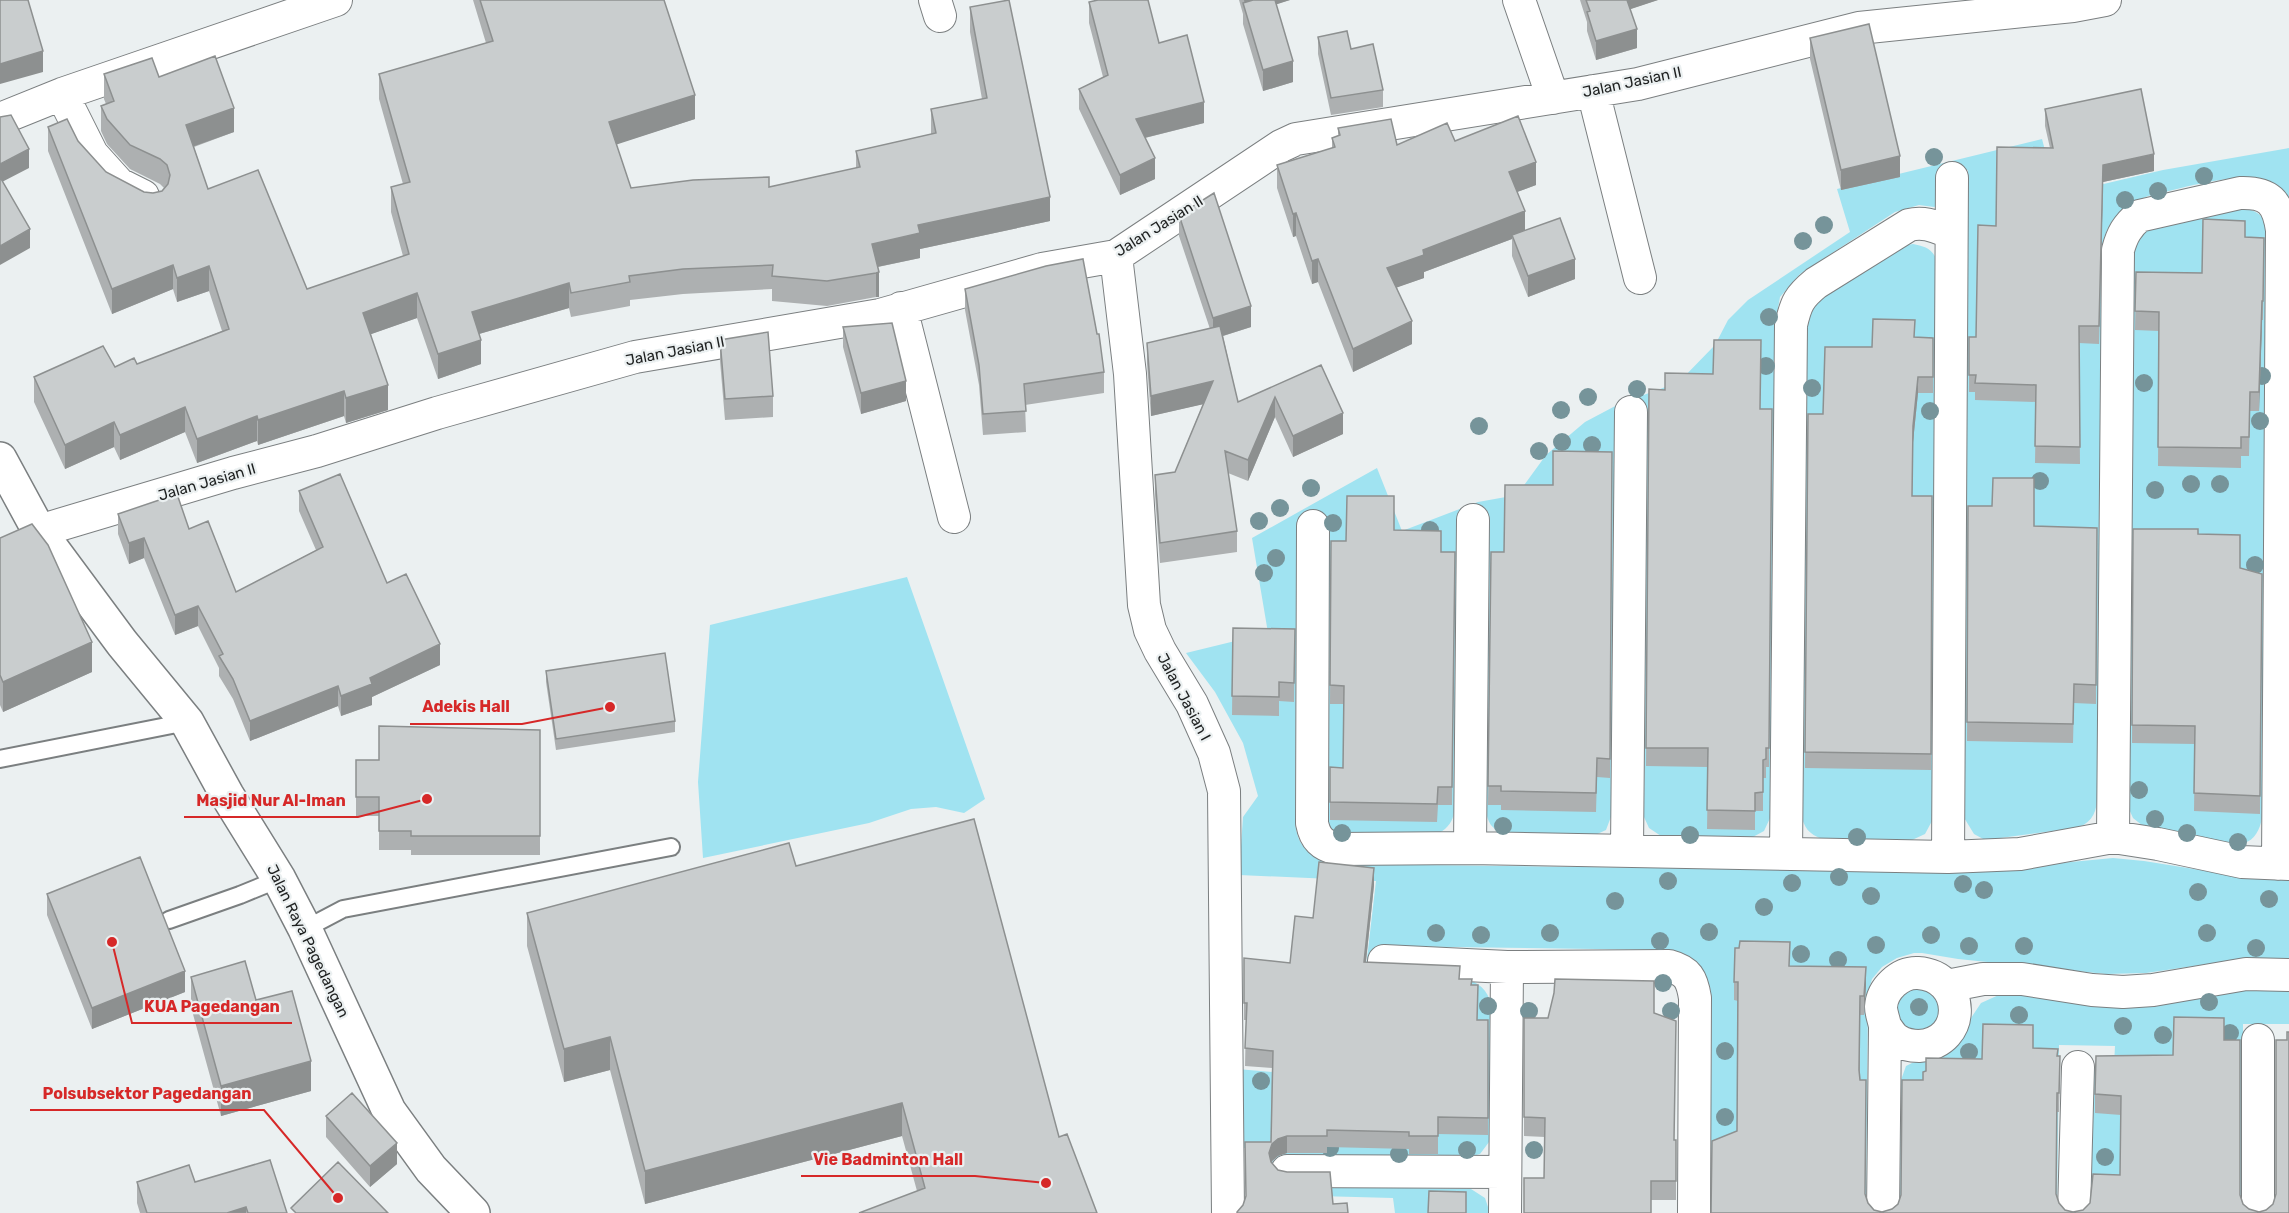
<svg xmlns="http://www.w3.org/2000/svg" width="2289" height="1213" font-family="Rubik,sans-serif">
  <rect width="100%" height="100%" fill="#ebf0f1"/>
  <path fill="#a0e3f1" d="M2042,139L2057,195L2163,170L2289,148V200C2282,194 2276,186 2268,182C2244,169 2176,190 2148,196C2122,206 2105,221 2102,250L2097,801C2096,815 2089,825 2075,828L1985,840L1974,834L1963,816L1968,170L1938,176L1937,206L1934,207L1919,205L1895,212L1800,274L1780,297L1775,325L1771,816L1764,831L1751,838L1661,836L1649,828L1644,817L1647,409L1617,408L1612,814L1606,830L1593,836L1503,834C1492,829 1487,822 1486,810L1488,511L1457,521L1454,812C1453,821 1448,828 1439,833H1340L1329,830L1325,821L1328,519L1297,528L1295,821C1297,850 1313,859 1340,864L1967,872L2113,858L2144,861L2225,874L2289,876V961L2235,960L2146,973L2106,974L1958,959L1922,953H1914L1897,958L1882,967L1872,979L1868,993L1866,1213H1710L1712,1000C1710,975 1696,953 1669,950L1378,946L1377,977L1468,979C1483,985 1490,994 1492,1010L1489,1142L1480,1154L1469,1157L1280,1155V1186L1471,1189L1485,1198L1490,1213H1395L1393,1198L1318,1196L1268,1203L1266,1148H1237V1069L1353,1079L1376,881L1239,875L1243,817L1258,796L1243,743L1215,692L1186,653L1268,633L1252,538L1377,468L1402,531L1478,502L1517,495L1546,455L1585,422L1619,404L1679,382L1715,345L1728,320L1748,300L1850,232L1837,189Z
    M2242,208C2256,210 2265,215 2267,230L2262,818C2260,829 2255,840 2244,843C2228,847 2163,830 2143,826L2133,818L2129,809L2133,250L2136,239L2145,231Z
    M1913,244C1924,246 1934,249 1937,262L1932,821L1925,834L1912,840L1822,839C1809,834 1804,828 1801,814L1806,325C1808,319 1808,312 1813,307C1826,290 1892,247 1913,244Z
    M907,577L985,799L964,813L936,807L911,809L869,823L703,858L698,782L710,625Z
    M1930,986L1945,1015L1924,1034L1901,1026L1895,1008L1906,987Z
    M2239,989H2289V1024H2243L2242,1213H2088L2090,1075L2097,1066L2114,1065L2115,1046L2059,1045L2057,1213H1900L1901,1080L1906,1066L1912,1063L1938,1056L1969,1021L1981,1003L2001,994L2020,995L2093,1005L2132,1007L2167,1004Z"/>
  <g fill="none" stroke-linecap="round" stroke-linejoin="round">
    <defs>
      <path id="service" d="M0,759L187,722
        M169,920L240,895L279,879
        M305,929L343,909L671,847"/>
      <path id="minor" d="M935,0L940,16
        M1519,0L1553,98
        M1593,91L1640,278
        M62,94L92,154L119,184L143,196
        M0,119L62,94L336,0
        M1116,256L1130,374L1144,605L1150,630L1160,651L1192,704L1214,753L1224,791L1228,1213
        M901,308L954,517
        M1313,526L1312,823C1315,839 1322,845 1337,849L1470,848L1948,857L2020,854L2113,837L2158,844L2242,862L2289,864
        M39,531L233,473L317,451L437,413L635,357L880,315L1042,269L1116,256L1281,146L1296,139L1638,84L1859,28L2073,6L2105,0
        M2113,837L2118,250C2122,235 2127,226 2139,216L2240,193C2269,192 2278,202 2282,230L2278,864
        M1470,848L1473,520
        M1627,850L1631,412
        M1786,854L1791,325C1796,303 1799,297 1816,283L1909,225C1925,221 1936,227 1951,233
        M1948,857L1952,178
        M1384,961L1507,967L1669,966C1688,971 1692,979 1695,998L1694,1213
        M1947,986L1983,979H2022L2092,990L2123,992L2153,990L2246,974L2289,975
        M1287,1171L1505,1172
        M1505,1213L1507,967
        M1883,1213L1885,1026C1884,1020 1881,1013 1881,1007C1882,989 1900,972 1918,973C1966,976 1968,1043 1919,1046C1912,1046 1903,1044 1897,1040C1892,1037 1888,1030 1885,1026
        M2074,1213L2078,1067
        M2258,1213V1040"/>
      <path id="tertiary" d="M0,459L39,531L122,643L187,722L227,795L279,879L305,929L389,1111L431,1169L473,1213"/>
    </defs>
    <use href="#service" stroke="#7b7f80" stroke-width="20"/>
    <use href="#minor" stroke="#7b7f80" stroke-width="34"/>
    <use href="#tertiary" stroke="#7b7f80" stroke-width="36"/>
    <use href="#service" stroke="#fff" stroke-width="16"/>
    <use href="#minor" stroke="#fff" stroke-width="32"/>
    <use href="#tertiary" stroke="#fff" stroke-width="33"/>
  </g>
  <g fill="#76949a">
    <circle cx="1934" cy="157" r="9"/>
    <circle cx="2204" cy="176" r="9"/>
    <circle cx="2158" cy="191" r="9"/>
    <circle cx="2125" cy="200" r="9"/>
    <circle cx="1824" cy="225" r="9"/>
    <circle cx="1803" cy="241" r="9"/>
    <circle cx="1769" cy="317" r="9"/>
    <circle cx="1766" cy="366" r="9"/>
    <circle cx="2262" cy="376" r="9"/>
    <circle cx="2144" cy="383" r="9"/>
    <circle cx="1812" cy="388" r="9"/>
    <circle cx="1637" cy="389" r="9"/>
    <circle cx="1588" cy="397" r="9"/>
    <circle cx="1561" cy="410" r="9"/>
    <circle cx="1930" cy="411" r="9"/>
    <circle cx="2260" cy="421" r="9"/>
    <circle cx="1479" cy="426" r="9"/>
    <circle cx="1562" cy="442" r="9"/>
    <circle cx="1592" cy="445" r="9"/>
    <circle cx="1539" cy="451" r="9"/>
    <circle cx="2040" cy="481" r="9"/>
    <circle cx="2191" cy="484" r="9"/>
    <circle cx="2220" cy="484" r="9"/>
    <circle cx="1311" cy="488" r="9"/>
    <circle cx="2155" cy="490" r="9"/>
    <circle cx="1280" cy="508" r="9"/>
    <circle cx="1259" cy="521" r="9"/>
    <circle cx="1333" cy="523" r="9"/>
    <circle cx="1430" cy="530" r="9"/>
    <circle cx="1276" cy="558" r="9"/>
    <circle cx="2255" cy="565" r="9"/>
    <circle cx="1264" cy="573" r="9"/>
    <circle cx="2139" cy="790" r="9"/>
    <circle cx="2155" cy="819" r="9"/>
    <circle cx="1503" cy="826" r="9"/>
    <circle cx="1342" cy="833" r="9"/>
    <circle cx="2187" cy="833" r="9"/>
    <circle cx="1690" cy="835" r="9"/>
    <circle cx="1857" cy="837" r="9"/>
    <circle cx="2238" cy="842" r="9"/>
    <circle cx="1839" cy="877" r="9"/>
    <circle cx="1668" cy="881" r="9"/>
    <circle cx="1792" cy="883" r="9"/>
    <circle cx="1963" cy="884" r="9"/>
    <circle cx="1984" cy="890" r="9"/>
    <circle cx="2198" cy="892" r="9"/>
    <circle cx="1871" cy="896" r="9"/>
    <circle cx="2269" cy="899" r="9"/>
    <circle cx="1615" cy="901" r="9"/>
    <circle cx="1764" cy="907" r="9"/>
    <circle cx="1709" cy="932" r="9"/>
    <circle cx="1436" cy="933" r="9"/>
    <circle cx="1550" cy="933" r="9"/>
    <circle cx="2207" cy="933" r="9"/>
    <circle cx="1481" cy="935" r="9"/>
    <circle cx="1931" cy="935" r="9"/>
    <circle cx="1660" cy="941" r="9"/>
    <circle cx="1876" cy="945" r="9"/>
    <circle cx="1969" cy="946" r="9"/>
    <circle cx="2024" cy="946" r="9"/>
    <circle cx="2256" cy="948" r="9"/>
    <circle cx="1801" cy="954" r="9"/>
    <circle cx="1838" cy="960" r="9"/>
    <circle cx="1663" cy="983" r="9"/>
    <circle cx="2209" cy="1002" r="9"/>
    <circle cx="1488" cy="1006" r="9"/>
    <circle cx="1919" cy="1007" r="9"/>
    <circle cx="1529" cy="1011" r="9"/>
    <circle cx="1671" cy="1011" r="9"/>
    <circle cx="2019" cy="1015" r="9"/>
    <circle cx="2123" cy="1026" r="9"/>
    <circle cx="2230" cy="1033" r="9"/>
    <circle cx="2163" cy="1035" r="9"/>
    <circle cx="1725" cy="1051" r="9"/>
    <circle cx="1969" cy="1052" r="9"/>
    <circle cx="1261" cy="1081" r="9"/>
    <circle cx="1725" cy="1117" r="9"/>
    <circle cx="1330" cy="1148" r="9"/>
    <circle cx="1467" cy="1150" r="9"/>
    <circle cx="1534" cy="1150" r="9"/>
    <circle cx="1399" cy="1154" r="9"/>
    <circle cx="2105" cy="1157" r="9"/>
  </g>
  <path fill="#adb0b1" d="M473,0H664L695,119L616,144L631,188L769,187L856,168V151L931,134V109L982,99L970,32V7L1050,221L920,249V258L878,267L879,297H876L827,306L772,301V289L683,294L630,300V306L571,317L569,308L479,334L481,364L438,379L417,318L371,334L388,410L346,423L344,416L258,445L257,441L197,463L185,432L120,460L114,447L65,469L34,402V377L137,364L222,331L209,291L177,302L173,289L112,314L48,151V127L78,141L106,172L144,192L153,193L162,191L164,188L160,184L130,169L107,144L101,131V106L106,104L104,99V74L159,77L234,132L194,147L208,189L307,289L403,256L391,212V187L403,184L379,99V74L486,43Z
    M1239,0H1290L1276,4L1293,82L1263,91L1243,24V14Z
    M1580,0H1658L1630,9L1637,48L1596,60L1587,31V22Z
    M1089,2L1159,43L1204,123L1145,138L1155,179L1120,195L1079,109V89L1103,77L1089,23Z
    M1318,37L1383,90V107L1331,115L1318,54Z
    M1810,38L1900,177L1841,190L1810,59Z
    M2045,109L2154,171L2103,182L2099,344L2079,343L2080,464L2035,463L2036,402L1975,400V392H1969V337H1976L1996,226L2050,148L2045,126Z
    M1338,128L1397,145L1455,141L1536,185L1517,192L1525,231L1575,279L1528,297L1512,256V239L1424,272V278L1397,287L1412,344L1353,372L1318,282L1312,284L1296,236L1293,237L1277,188V165L1332,148V138L1338,136Z
    M1179,215L1251,327L1223,336L1238,402L1321,365L1343,434L1293,457L1275,417L1248,481L1228,473L1237,531V552L1160,563L1155,495V475L1175,472L1203,404L1151,416L1147,364V343L1210,329L1179,236Z
    M2245,237L2264,238L2263,320H2262L2259,411H2250L2249,456H2241V468L2158,466L2159,331L2135,330L2136,272L2202,273Z
    M965,289L1104,372V393L1025,405L1026,432L983,435L979,385L965,310Z
    M843,327L906,401L861,414L843,347Z
    M1915,337L1933,338V393H1918L1913,442L1912,496H1932L1931,770L1805,768L1808,414H1823L1872,347Z
    M720,340L773,396V417L725,420L720,361Z
    M1649,389L1760,409H1772L1769,767H1766V778H1763V811H1755V830L1707,829L1708,767L1646,766Z
    M1612,452L1610,778L1597,777L1596,812L1501,810V805H1488L1491,552H1504L1553,485Z
    M299,491L387,583L440,665L372,697V705L341,716L338,706L250,741L233,699L219,676V668L198,626L175,635L144,558L129,564L118,534V514L189,529L236,592L316,550L299,511Z
    M1968,506L2034,526L2097,528L2096,704L2074,703L2073,743L1967,741Z
    M2133,529L2198,534L2240,568L2262,574L2260,814L2194,811L2195,744L2132,743Z
    M1394,530L1441,552H1455L1452,805H1438L1437,822L1330,820V767L1343,768L1344,704H1330L1331,541H1346Z
    M0,538L92,672L3,712L0,705Z
    M1233,628L1295,629L1294,702L1279,701V716L1232,715Z
    M546,671L675,721V732L556,750L546,682Z
    M540,730V855H411V850H379V816H356V760H379Z
    M796,866L1059,1137L917,1191L902,1136L645,1204L610,1070L564,1082L527,946V913Z
    M1374,885L1366,962L1460,979L1471,985L1477,1020H1488V1135L1438,1134V1154H1409V1149L1327,1147V1153H1287L1278,1156L1271,1163L1278,1170L1348,1213L1243,1205L1271,1142L1272,1068L1245,1066L1246,1020H1244V958L1290,963L1313,918Z
    M47,894L185,992L92,1029L47,915Z
    M1790,966L1866,986L1864,1015H1860V1072L1865,1195L1868,1203L1874,1210L1882,1212L1892,1209L1898,1204L1901,1195L1923,1080L1982,1059L2033,1048L2058,1056L2060,1075L2059,1112H2057L2056,1194L2059,1203L2065,1210L2073,1212L2083,1210L2120,1175L2121,1115L2095,1113V1094L2173,1055L2224,1040L2240,1195L2243,1204L2249,1209L2259,1212L2289,1213H1711L1737,1131L1738,1001L1734,1000V982Z
    M191,977L311,1091L221,1116L191,1007Z
    M1654,1013L1674,1140H1676V1200H1651L1544,1178L1545,1137L1524,1136V1018H1548Z
    M326,1116L397,1164L370,1187L326,1137Z
    M137,1182H195L287,1213H140L137,1203Z"/>
  <path fill="#8d9090" d="M1244,0H1290L1247,14Z
    M1625,0H1658L1625,11Z
    M1637,29V48L1596,60V41Z
    M43,51V72L0,84V64Z
    M1293,61V82L1263,91V70Z
    M695,95V119L609,147V122Z
    M1204,102V123L1136,140V119Z
    M234,108V132L186,149V125Z
    M29,149V168L0,183V164Z
    M2154,154V171L2103,182L2099,344L2103,165Z
    M1900,156V177L1841,190V170Z
    M1155,158V179L1120,195V175Z
    M1536,162V185L1509,195V172Z
    M1050,197V221L920,249V258L872,268V244L918,225Z
    M1525,211V234L1512,235V239L1424,272V278L1387,291V268L1423,250Z
    M1296,213V236L1293,237V214Z
    M30,229V248L0,265V246Z
    M1318,259V282L1312,284V261Z
    M1575,259V279L1528,297V276Z
    M173,265V289L112,314V289Z
    M209,266V291L177,302V278Z
    M879,272V297H876V273Z
    M569,283V308L472,336V312Z
    M417,293V318L363,337V313Z
    M2262,301V320L2259,411V392Z
    M1251,306V327L1213,339V318Z
    M1412,321V344L1353,372V349Z
    M481,340V364L438,379V354Z
    M1918,377V393L1913,442V426Z
    M906,381V401L861,414V393Z
    M1213,381V402L1151,416V396Z
    M388,385V410L346,423V398Z
    M344,391V416L258,445V420Z
    M1275,397V417L1248,481V460Z
    M185,407V432L120,460V435Z
    M1343,413V434L1293,457V436Z
    M257,416V441L197,463V439Z
    M114,422V447L65,469V445Z
    M144,538V558L129,564V543Z
    M198,606V626L175,635V615Z
    M92,642V672L3,712V682Z
    M440,644V665L372,697V705L341,716V696L370,678Z
    M338,686V706L250,741V721Z
    M1374,868V885L1364,979V962Z
    M1866,967V986L1864,1015V996Z
    M185,971V992L92,1029V1008Z
    M610,1037V1070L564,1082V1049Z
    M311,1061V1091L221,1116V1086Z
    M902,1103V1136L645,1204V1171Z
    M1287,1136V1153L1278,1156L1272,1161L1269,1170V1153L1272,1144L1278,1139Z
    M397,1143V1164L370,1187V1166Z
    M246,1207V1213H227Z"/>
  <path fill="#c9cdce" stroke="#8d9090" stroke-width="1.5" d="M0,0H28L43,51L0,64Z
    M480,0H664L695,95L609,122L631,188L693,180L769,177V187L860,167L856,151L936,133L931,109L987,98L970,7L1009,0L1050,197L918,225L920,233L872,244L879,272L876,273L827,281L772,276L773,265L683,269L629,276L630,282L571,293L569,283L472,312L481,340L438,354L417,293L363,313L388,385L346,398L344,391L258,420L257,416L197,439L185,407L120,435L114,422L65,445L34,377L103,346L115,367L134,358L137,364L229,329L209,266L177,278L173,265L112,289L48,127L67,119L78,141L106,172L144,192L153,193L162,191L168,184L170,175L167,165L160,159L130,145L107,119L101,106L114,101L104,74L152,58L159,77L215,56L234,108L186,125L208,189L258,170L307,289L409,254L391,187L410,182L379,74L493,41Z
    M1098,0H1148L1159,43L1187,35L1204,102L1136,119L1155,158L1120,175L1079,89L1108,75L1089,2Z
    M1253,0H1275L1293,61L1263,70L1243,3Z
    M1586,0H1627L1637,29L1596,41L1587,12L1590,11Z
    M1869,24L1900,156L1841,170L1810,38Z
    M1347,31L1351,49L1373,44L1383,90L1331,98L1318,37Z
    M2141,89L2154,154L2103,165L2099,326H2079L2080,447L2035,446L2036,385L1975,383L1976,375H1969V337H1976L1978,225L1996,226L1997,147L2053,148L2045,109Z
    M11,115L29,149L0,164V117Z
    M1518,116L1536,162L1509,172L1525,211L1423,250L1424,255L1387,268L1412,321L1353,349L1318,259L1312,261L1296,213L1293,214L1277,165L1335,147L1332,138L1340,135L1338,128L1391,119L1397,145L1447,123L1455,141Z
    M0,177L30,229L0,246Z
    M1214,193L1251,306L1213,318L1179,215Z
    M1560,218L1575,259L1528,276L1512,235Z
    M2203,219L2245,221V237L2264,238L2263,301H2262L2259,392H2250L2249,437H2241V448L2158,447L2159,312L2135,311L2136,272L2202,273Z
    M1083,259L1097,334H1099L1104,372L1024,384L1026,411L983,414L979,365L965,289L1046,266Z
    M1873,319L1915,320L1914,337L1933,338V377H1918L1913,426L1912,496H1932L1931,754L1805,752L1808,414H1823L1825,347H1872Z
    M892,323L906,381L861,393L843,327Z
    M1220,326L1238,402L1321,365L1343,413L1293,436L1275,397L1248,460L1225,451L1237,531L1160,543L1155,475L1175,472L1213,381L1151,396L1147,343Z
    M768,332L773,396L725,399L720,340Z
    M1714,340H1761L1760,409H1772L1769,748H1766V759L1763,760V792L1755,793V811L1707,810L1708,748H1646L1649,389L1665,390V373L1713,374Z
    M1553,451L1612,452L1610,759L1597,758L1596,793L1501,791V786H1488L1491,552H1504L1505,485H1553Z
    M340,474L387,583L406,574L440,644L370,678L372,684L341,696L338,686L250,721L233,679L219,656L223,654L198,606L175,615L144,538L129,543L118,514L177,494L189,529L208,521L236,592L323,547L299,491Z
    M1993,478H2034V526L2097,528L2096,685L2074,684L2073,724L1967,722L1968,506H1992Z
    M1347,496H1394V530L1441,531V552H1455L1452,787H1438L1437,804L1330,802V767L1343,768L1344,686L1330,685L1331,541H1346Z
    M32,524L48,545L92,642L3,682L0,675V538Z
    M2133,529H2198V534L2240,535V568L2262,574L2260,796L2194,793L2195,726L2132,725Z
    M1233,628L1295,629L1294,683L1279,682V697L1232,696Z
    M665,653L675,721L556,739L546,671Z
    M379,726L540,730V836H411V831H379V797H356V760H379Z
    M974,819L1059,1137L1067,1134L1097,1213H859L925,1188L902,1103L645,1171L610,1037L564,1049L527,913L789,843L796,866Z
    M140,857L185,971L92,1008L47,894Z
    M1319,862L1374,868L1364,962L1460,966L1459,979H1472L1471,985H1478L1477,1020H1488V1118L1438,1117V1136H1409V1132L1327,1130V1136H1287L1278,1139L1272,1144L1269,1153L1271,1162L1278,1170L1287,1172H1330L1333,1204L1347,1203L1348,1213H1237V1212L1243,1205L1246,1196L1245,1142H1271L1273,1051L1245,1048L1247,1003H1244V958L1290,963L1295,916L1313,918Z
    M1740,941L1790,942L1789,966L1866,967L1864,996H1860L1859,1070L1860,1080H1866L1865,1194L1868,1203L1874,1210L1882,1212L1892,1209L1898,1204L1901,1195L1902,1080H1923V1072L1926,1071V1058L1982,1059L1983,1024L2033,1025V1048L2058,1049L2057,1056H2060L2059,1093H2057L2056,1194L2059,1203L2065,1210L2073,1212L2083,1210L2090,1203L2093,1174L2120,1175L2121,1096L2095,1094L2096,1056L2173,1055L2174,1017L2224,1018V1040H2240V1195L2243,1204L2249,1209L2259,1212L2266,1210L2273,1204L2276,1194V1040H2287V1032H2289V1213H1711L1712,1141L1737,1131L1738,982H1734L1735,948H1739Z
    M245,961L256,1000L292,991L311,1061L221,1086L191,977Z
    M1555,979L1654,981V1013L1676,1021L1674,1140H1676V1181H1651V1213H1524V1178H1544L1545,1118L1524,1117V1018H1548L1554,993Z
    M352,1093L397,1143L370,1166L326,1116Z
    M270,1160L287,1213H248L246,1207L227,1213H147L137,1182L189,1165L195,1182Z
    M338,1162L388,1213H296L291,1208Z
    M1429,1191L1466,1192V1213H1428Z"/>
  <g text-anchor="middle" stroke-width="4.5" stroke-linejoin="round" paint-order="stroke">
    <g font-size="15" fill="#1e2020" stroke="#ebf0f1">
      <text transform="translate(1632 82) rotate(-12)" y="5">Jalan Jasian II</text>
      <text transform="translate(1159 226) rotate(-32)" y="5">Jalan Jasian II</text>
      <text transform="translate(675 351) rotate(-11)" y="5">Jalan Jasian II</text>
      <text transform="translate(207 482) rotate(-16)" y="5">Jalan Jasian II</text>
      <text transform="translate(1184 697) rotate(62)" y="5">Jalan Jasian I</text>
      <text transform="translate(308 941) rotate(64)" y="5">Jalan Raya Pagedangan</text>
    </g>
  </g>
  <path fill="none" stroke="#d62828" stroke-width="2" d="M610 707L522 724H410M427 799L358 817H184M112 942L132 1023H292M338 1198L264 1110H30M1046 1183L975 1176H801"/>
  <g fill="#d62828" stroke="#ebf0f1" stroke-width="2">
    <circle cx="610" cy="707" r="6"/>
    <circle cx="427" cy="799" r="6"/>
    <circle cx="112" cy="942" r="6"/>
    <circle cx="338" cy="1198" r="6"/>
    <circle cx="1046" cy="1183" r="6"/>
  </g>
  <g font-size="16" text-anchor="middle" font-weight="bold" fill="#d62828" stroke="#ebf0f1" stroke-width="4.5" stroke-linejoin="round" paint-order="stroke">
    <text x="466" y="712">Adekis Hall</text>
    <text x="271" y="806">Masjid Nur Al-Iman</text>
    <text x="212" y="1012">KUA Pagedangan</text>
    <text x="147" y="1099">Polsubsektor Pagedangan</text>
    <text x="888" y="1165">Vie Badminton Hall</text>
  </g>
</svg>
